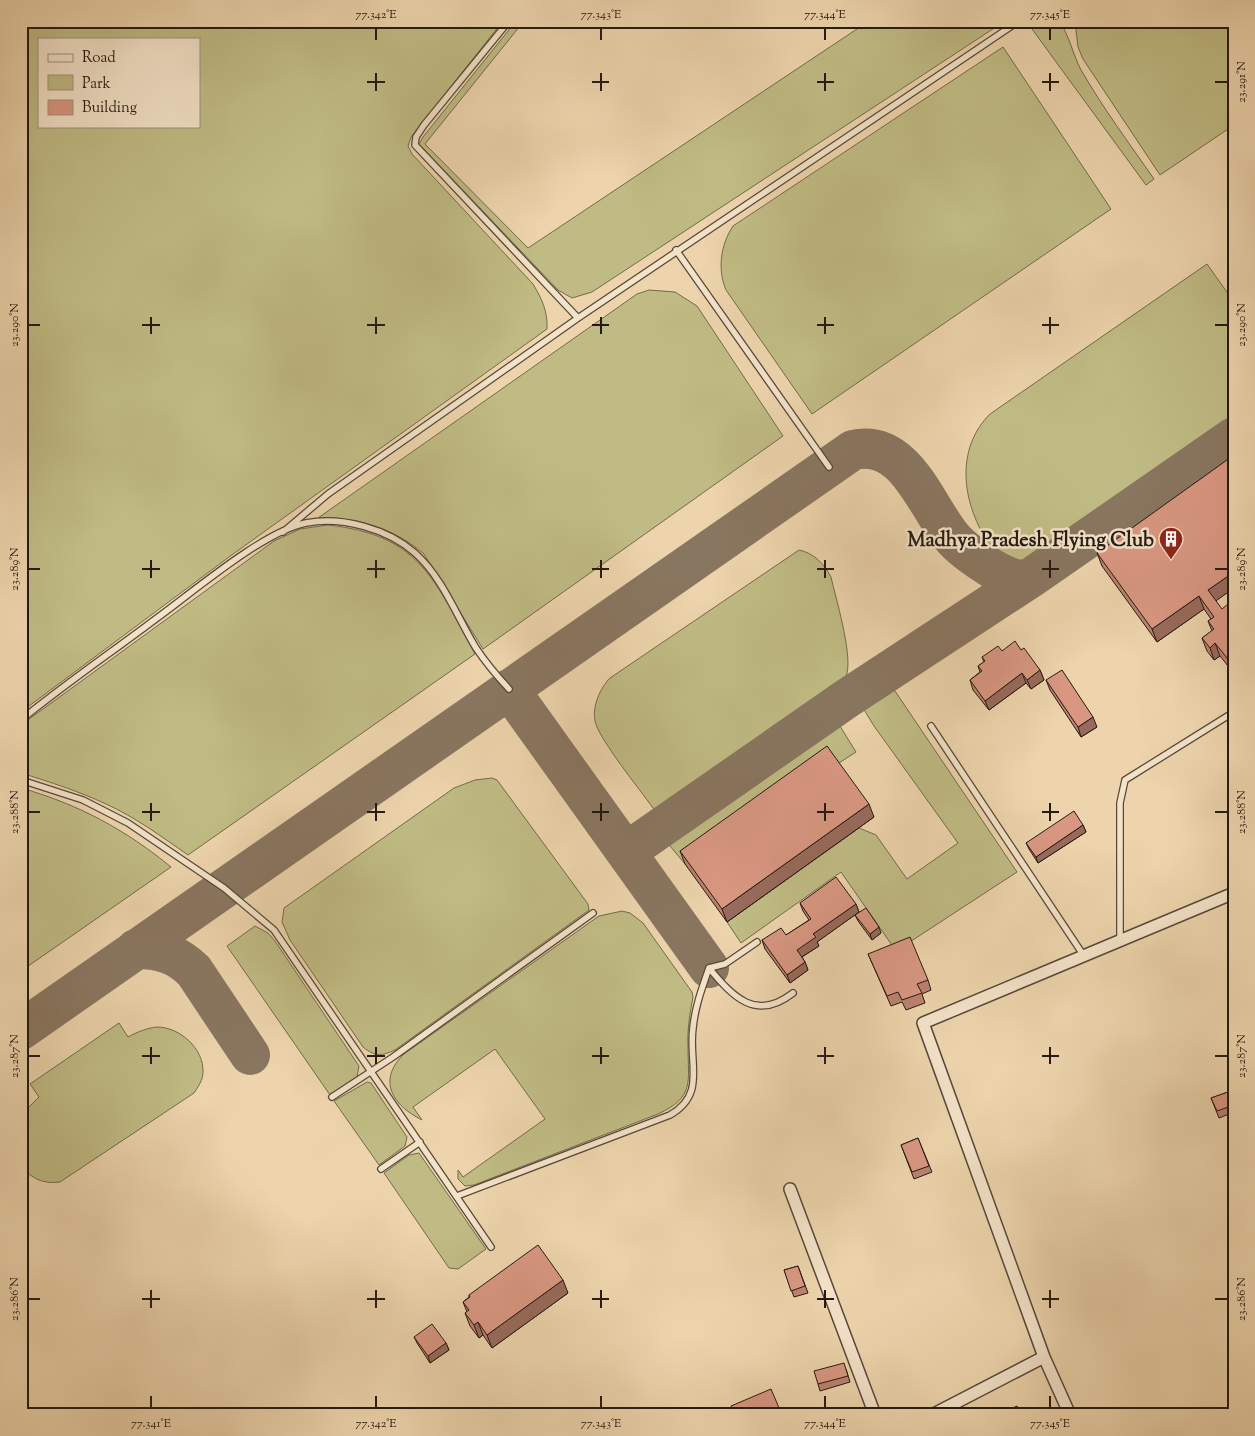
<svg xmlns="http://www.w3.org/2000/svg" width="1255" height="1436" font-family="'Sorts Mill Goudy',serif">
  <rect width="100%" height="100%" fill="#edd4ac"/>
  <filter id="stains"><feTurbulence type="fractalNoise" baseFrequency=".004" numOctaves="4"/><feColorMatrix values="0 0 0 0 .2 0 0 0 0 .09 0 0 0 0 .02 0 0 0 .5 -.17"/></filter>
  <radialGradient id="worn" r=".72"><stop offset=".6" stop-color="#630" stop-opacity="0"/><stop offset="1" stop-color="#630" stop-opacity=".3"/></radialGradient>
  <path fill="#c0bb84" stroke="#726a4c" fill-rule="evenodd" d="M21,21H503L411,137L408,146L412,154L533,284C542,299 548,312 547,329L229,557L21,712ZM39,39H199V126H39Z
    M516,21H524L425,144L528,248L869,21H1005L592,292L572,298L558,290L419,144L423,137Z
    M1043,21H1059C1069,34 1073,55 1081,70C1103,108 1129,143 1154,179L1146,185L1032,29Z
    M1075,21H1234V125L1160,175L1083,59L1078,47Z
    M1003,47L1111,209L812,414L726,290C717,269 721,244 733,226Z
    M1207,264L1234,302V426L1048,556C1036,561 1018,567 1006,562C996,558 989,545 984,536C962,498 956,448 990,414Z
    M649,290L675,292L697,306L783,436L483,649L424,554C393,528 358,517 318,518L637,294Z
    M1234,448V471L1116,555L1103,538Z
    M328,525C421,535 434,580 475,654L188,855C162,837 135,817 106,804C78,791 50,782 21,773V725L274,541L300,529Z
    M799,550C814,553 824,564 831,577C836,599 852,652 847,673C844,691 829,701 816,712L665,813L658,812L653,808C641,791 598,738 595,721C592,707 600,688 610,678Z
    M893,688L1017,872L896,951L841,872L741,943L727,922L859,828L876,835L907,879L958,843L874,726L863,708L872,699Z
    M835,718L856,752L836,765L831,760L685,864L670,846L674,834Z
    M492,778L497,780L588,904L589,910L395,1050C382,1056 375,1057 363,1047L290,940L282,922L284,908L454,788L475,780Z
    M21,788C78,804 126,830 171,867L21,971Z
    M622,911L630,913L643,923L692,992L693,997C690,1013 687,1030 688,1047C688,1082 695,1097 658,1114L474,1185L465,1186L458,1179V1170L463,1177L545,1119L495,1049L413,1107L422,1120C392,1105 377,1080 404,1054L589,923L599,916Z
    M255,926L268,933L275,941L359,1066L357,1077L330,1095L227,946Z
    M119,1023L128,1037C137,1032 147,1028 157,1027C180,1027 204,1049 203,1072C203,1080 198,1087 194,1093L60,1182C43,1184 31,1179 21,1165V1115L39,1097L30,1084Z
    M367,1082L371,1083L407,1137L405,1146L379,1165L334,1101Z
    M419,1153L486,1249L458,1269L449,1268L384,1173L409,1155Z"/>
  <g fill="none" stroke-linecap="round" stroke-linejoin="round">
    <path stroke="#897660" stroke-width="40" d="M509,689L709,968
      M626,852L846,699L1032,577
      M136,949C160,949 177,954 194,971L250,1055
      M21,1030L853,450C905,438 925,504 951,536C962,550 981,562 996,571C1008,577 1019,583 1032,577L1234,437"/>
    <defs>
      <path id="lane" d="M509,21L424,125L416,137L415,145L578,318
        M676,250L829,467
        M283,532L328,494L578,318L1019,21
        M21,720C65,684 112,652 157,618C193,592 264,531 306,523C342,516 388,529 415,553C443,578 457,617 476,648C486,663 497,676 509,689
        M931,726L1084,956
        M21,780L83,800L128,823L224,888L274,930L491,1247
        M1120,941V803L1125,780L1234,712
        M709,968C733,997 756,1022 793,993
        M709,968L725,964L757,942
        M332,1097L393,1057L593,913
        M381,1169L420,1142
        M457,1196L670,1115C707,1094 688,1062 693,1028C695,1007 702,988 709,968"/>
      <path id="street" d="M790,1189L875,1415
        M932,1415L1044,1357
        M1070,1415L1044,1357L923,1023L1234,893"/>
    </defs>
    <use href="#lane" stroke="#574839" stroke-width="8"/>
    <use href="#street" stroke="#574839" stroke-width="14"/>
    <use href="#lane" stroke="#f3e3c9" stroke-width="5.5"/>
    <use href="#street" stroke="#f3e3c9" stroke-width="11"/>
  </g>
  <path fill="#bb8270" stroke="#251913" d="M1097,553L1234,588L1216,600L1232,671L1220,656L1214,660L1207,651L1202,638L1212,631L1208,621L1211,619L1204,609L1157,642L1102,566Z
    M1021,650L1040,670L1044,680L1031,689L1026,683L989,710L973,690L970,680L980,672L978,666L984,662L982,657L1002,651Z
    M1046,680L1097,727L1081,737L1050,690Z
    M874,817L727,922L685,864L680,851Z
    M1083,825L1086,832L1038,863L1029,849L1026,843Z
    M800,903L856,904L859,912L817,942L819,946L802,957L805,962L808,970L790,983L765,949L762,940L786,935L809,920L803,911Z
    M855,915L881,933L872,940L858,921Z
    M868,954L928,980L931,990L922,994L925,1003L906,1010L902,1002L891,1006Z
    M1228,1092L1234,1105V1112L1219,1118L1211,1098Z
    M918,1138L932,1172L914,1179L901,1145Z
    M798,1266L808,1293L794,1297L784,1270Z
    M568,1293L492,1348L483,1335L479,1338L470,1326L465,1313L467,1312L463,1302L469,1297V1295Z
    M414,1337L446,1343L449,1350L430,1363L417,1343Z
    M846,1369L850,1382L820,1391L818,1384Z"/>
  <path fill="#986a5b" stroke="#251913" d="M1234,572V588L1213,603L1208,590Z
    M1199,596L1204,609L1157,642L1152,629Z
    M1215,643L1220,656L1214,660L1210,648Z
    M1234,654V670L1232,671L1227,658Z
    M1040,670L1044,680L1031,689L1027,680Z
    M1022,673L1026,683L989,710L985,701Z
    M1093,717L1097,727L1081,737L1078,727Z
    M869,804L874,817L727,922L722,909Z
    M1083,825L1086,832L1038,863L1036,857Z
    M856,904L859,912L817,942L819,946L800,958L797,950L813,934Z
    M879,927L881,933L872,940L870,934Z
    M805,962L808,970L790,983L787,975Z
    M563,1280L568,1293L492,1348L487,1335Z
    M478,1322L483,1335L479,1338L474,1325Z
    M446,1343L449,1350L430,1363L428,1356Z"/>
  <path fill="#d99782" stroke="#251913" d="M1234,455V572L1208,590L1222,609L1228,604L1234,611V654L1227,658L1215,643L1210,648L1202,638L1214,629L1208,621L1214,617L1199,596L1152,629L1097,553Z
    M1015,641L1021,650L1024,648L1040,670L1027,680L1022,673L985,701L970,680L982,671L978,666L985,661L982,657L998,646L1002,651Z
    M1062,670L1093,717L1078,727L1046,680Z
    M827,746L869,804L722,909L680,851Z
    M1074,811L1083,825L1036,857L1026,843Z
    M836,877L856,904L813,934L816,937L797,950L805,962L787,975L762,940L781,928L786,935L811,919L800,903Z
    M866,908L879,927L870,934L855,915Z
    M910,937L928,980L917,984L922,993L902,1000L898,992L887,996L868,954Z
    M1228,1092L1234,1105L1217,1111L1211,1098Z
    M918,1138L929,1166L912,1172L901,1145Z
    M538,1245L563,1280L487,1335L478,1322L474,1325L465,1313L469,1310L463,1302L470,1297L469,1295Z
    M798,1266L805,1286L791,1291L784,1270Z
    M432,1324L446,1343L428,1356L414,1337Z
    M844,1363L848,1376L818,1384L814,1371Z
    M771,1389L782,1415H734L731,1406Z
    M1017,1406L1022,1415H998Z"/>
  <path fill="none" stroke="#251913" stroke-width="2" d="M376,28V40M601,28V40M825,28V40M1050,28V40M376,73V91M601,73V91M825,73V91M1050,73V91M367,82H385M592,82H609M817,82H834M1042,82H1059M1215,82H1228M151,317V334M376,317V334M601,317V334M825,317V334M1050,317V334M28,325H40M142,325H160M367,325H385M592,325H609M817,325H834M1042,325H1059M1215,325H1228M151,560V578M376,560V578M601,560V578M825,560V578M1050,560V578M28,569H40M142,569H160M367,569H385M592,569H609M817,569H834M1042,569H1059M1215,569H1228M151,803V821M376,803V821M601,803V821M825,803V821M1050,803V821M28,812H40M142,812H160M367,812H385M592,812H609M817,812H834M1042,812H1059M1215,812H1228M151,1047V1064M376,1047V1064M601,1047V1064M825,1047V1064M1050,1047V1064M28,1056H40M142,1056H160M367,1056H385M592,1056H609M817,1056H834M1042,1056H1059M1215,1056H1228M151,1290V1308M376,1290V1308M601,1290V1308M825,1290V1308M1050,1290V1308M28,1299H40M142,1299H160M367,1299H385M592,1299H609M817,1299H834M1042,1299H1059M1215,1299H1228M151,1396V1408M376,1396V1408M601,1396V1408M825,1396V1408M1050,1396V1408"/>
  <defs>
    <symbol id="building-pin" viewBox="-11 -11 22 30"><path d="M0 17L-7.5 6A9.5 9.5 0 1 1 7.5 6Z" fill="#8f2418" stroke="#f3e3c9"/><path d="M-4-6H4V6H1V3H-1V6H-4ZM-2.5-4.3h1.7v1.8h-1.7ZM.8-4.3h1.7v1.8H.8ZM-2.5-1h1.7V.8h-1.7ZM.8-1h1.7V.8H.8Z" fill="#fff"/></symbol>
  </defs>
  <g fill-rule="evenodd">
    <use href="#building-pin" x="1157" y="525" width="28" height="38"/>
  </g>
  <g text-anchor="middle" stroke-width="5" stroke-linejoin="round" paint-order="stroke">
    <g font-size="20" font-weight="bold" fill="#251913" stroke="#f3e3c9" text-anchor="end">
      <text x="1154" y="546">Madhya Pradesh Flying Club</text>
    </g>
  </g>
  <rect width="1255" height="1436" fill="none" stroke="#edd4ac" stroke-width="55"/>
  <rect x="38" y="38" width="162" height="90" fill="#f3e3c9" stroke="#a19280"/>
  <rect x="48" y="54" width="25" height="8" fill="#f3e3c9" stroke="#a19280"/>
  <text x="82" y="62" font-size="15" fill="#251913">Road</text>
  <rect x="48" y="75" width="25" height="15" fill="#c0bb84" stroke="#a19280"/>
  <text x="82" y="88" font-size="15" fill="#251913">Park</text>
  <rect x="48" y="100" width="25" height="15" fill="#d99782" stroke="#a19280"/>
  <text x="82" y="112" font-size="15" fill="#251913">Building</text>
  <rect x="28" y="28" width="1200" height="1380" fill="none" stroke="#251913" stroke-width="2"/>
  <g font-size="12" text-anchor="middle" fill="#251913">
    <text x="376" y="18">77.342°E</text>
    <text x="601" y="18">77.343°E</text>
    <text x="825" y="18">77.344°E</text>
    <text x="1050" y="18">77.345°E</text>
    <text transform="translate(1241 82) rotate(-90)" y="4">23.291°N</text>
    <text transform="translate(14 325) rotate(-90)" y="4">23.290°N</text>
    <text transform="translate(1241 325) rotate(-90)" y="4">23.290°N</text>
    <text transform="translate(14 569) rotate(-90)" y="4">23.289°N</text>
    <text transform="translate(1241 569) rotate(-90)" y="4">23.289°N</text>
    <text transform="translate(14 812) rotate(-90)" y="4">23.288°N</text>
    <text transform="translate(1241 812) rotate(-90)" y="4">23.288°N</text>
    <text transform="translate(14 1056) rotate(-90)" y="4">23.287°N</text>
    <text transform="translate(1241 1056) rotate(-90)" y="4">23.287°N</text>
    <text transform="translate(14 1299) rotate(-90)" y="4">23.286°N</text>
    <text transform="translate(1241 1299) rotate(-90)" y="4">23.286°N</text>
    <text x="151" y="1427">77.341°E</text>
    <text x="376" y="1427">77.342°E</text>
    <text x="601" y="1427">77.343°E</text>
    <text x="825" y="1427">77.344°E</text>
    <text x="1050" y="1427">77.345°E</text>
  </g>
  <rect width="100%" height="100%" filter="url(#stains)"/>
  <rect width="100%" height="100%" fill="url(#worn)"/>
</svg>
